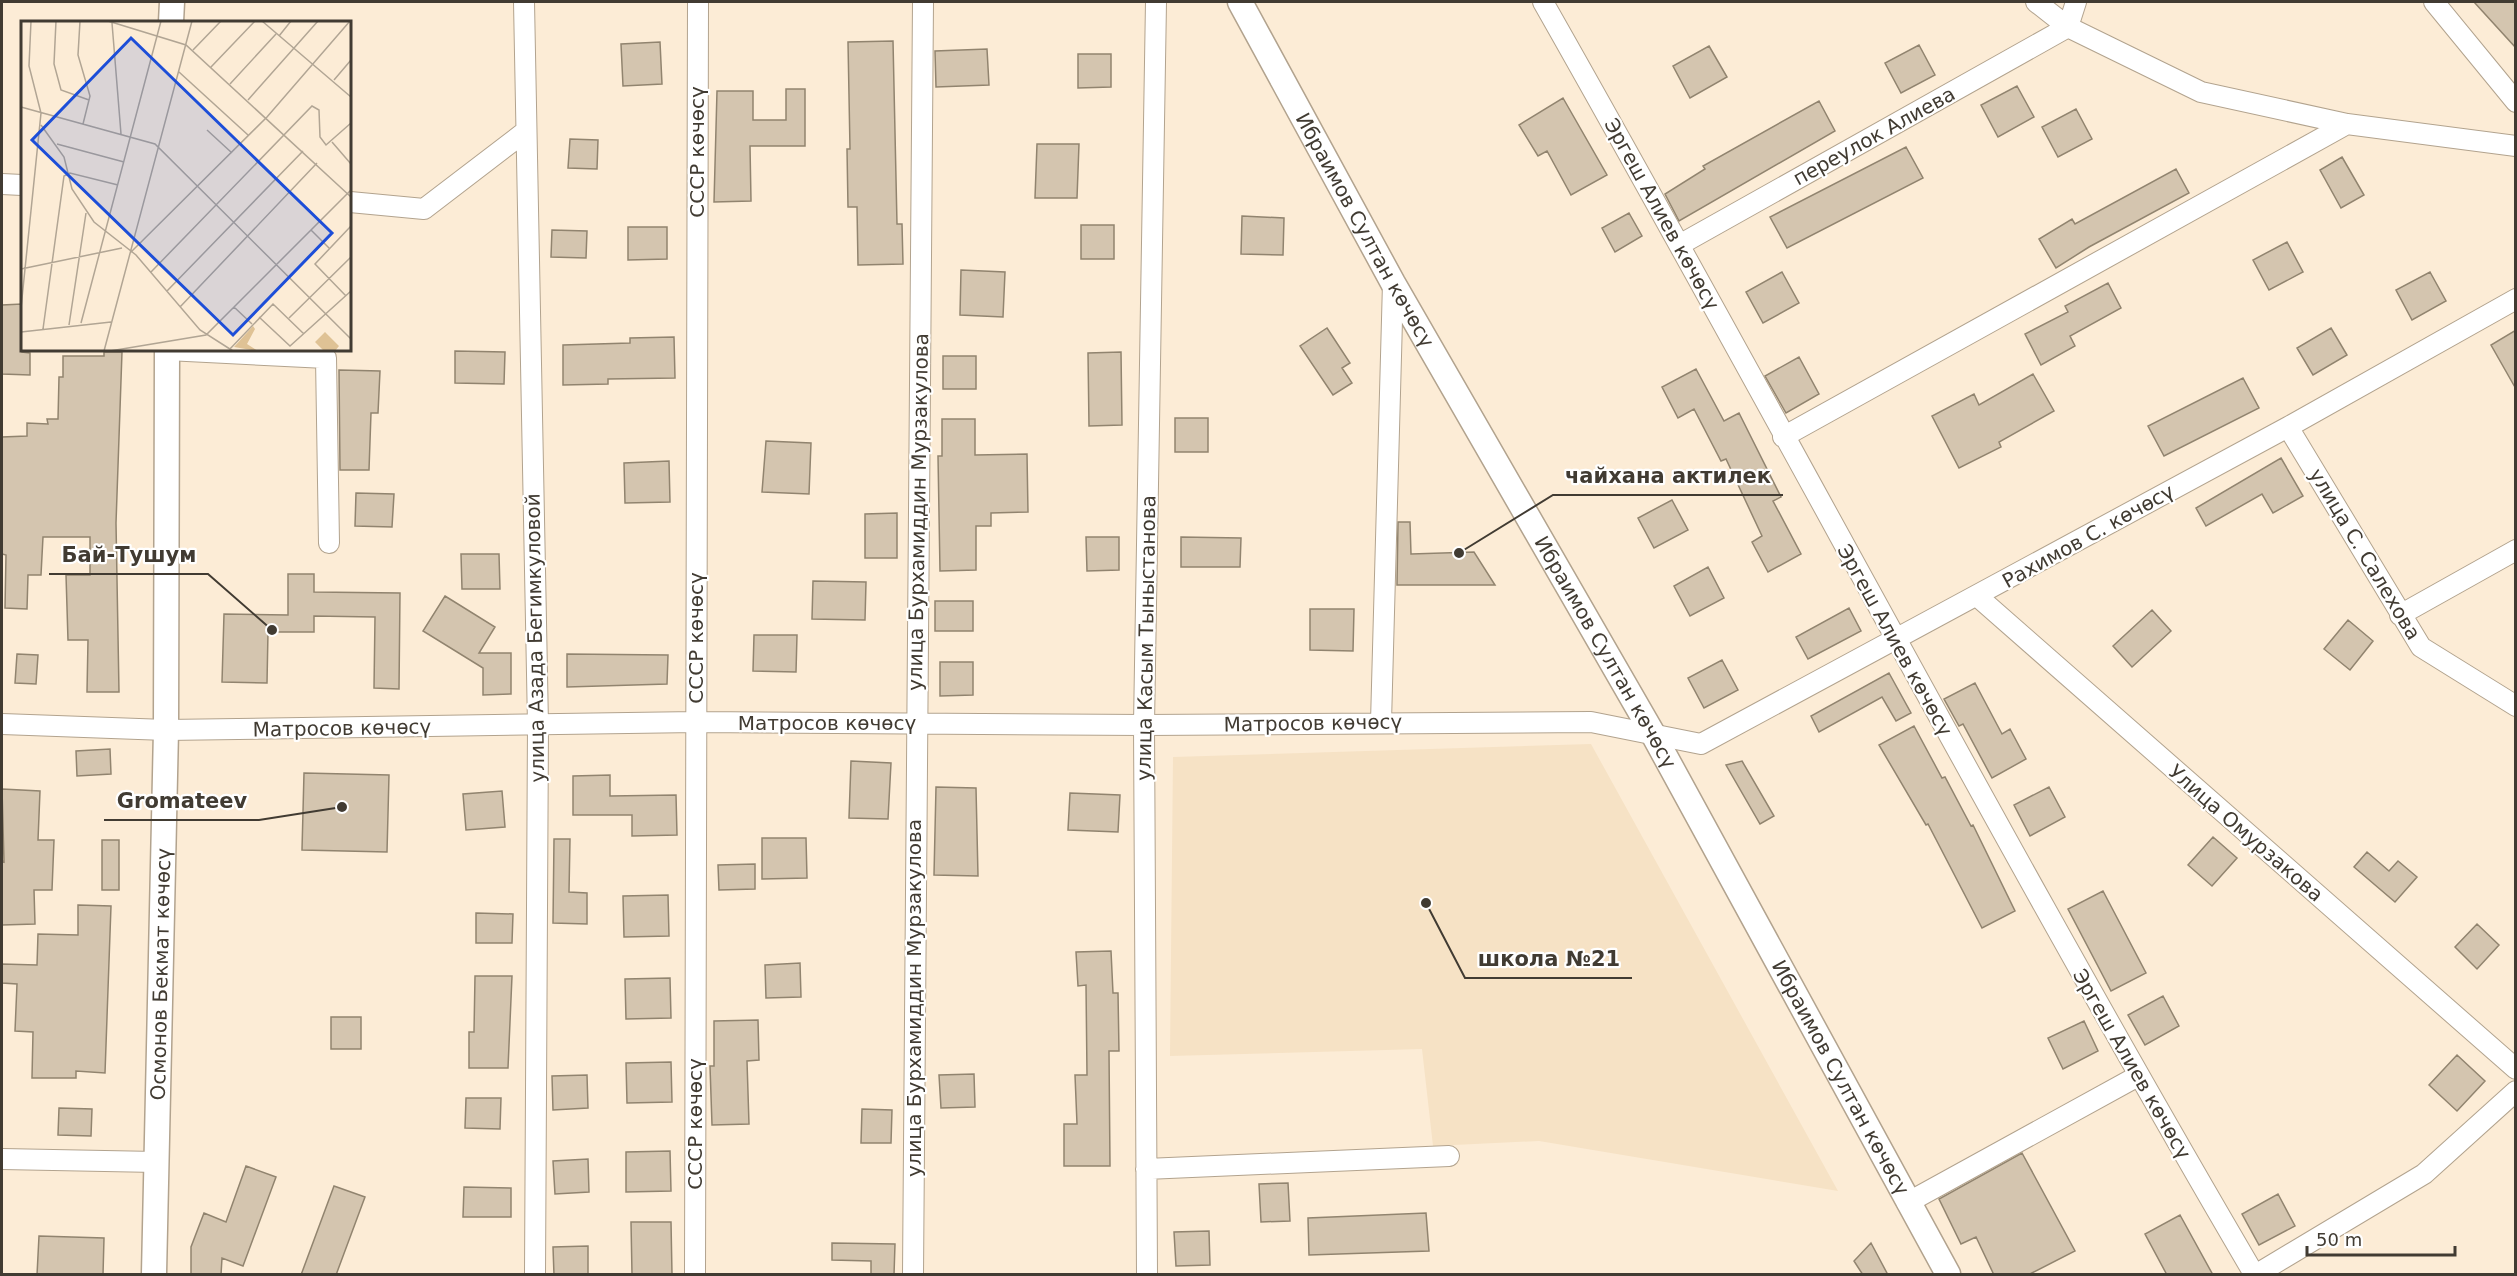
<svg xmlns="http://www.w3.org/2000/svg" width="2517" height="1276" font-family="'DejaVu Sans',sans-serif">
  <rect width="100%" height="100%" fill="#fcecd6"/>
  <path fill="#f6e2c5" d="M1591,744L1838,1191L1539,1141L1433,1146L1422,1049L1170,1056L1173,757Z"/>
  <path fill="#d4c5af" stroke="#91846f" stroke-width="1.5" d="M2474,2H2516V48Z
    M893,41L897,224H902L903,264L858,265L857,207H848L847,149H850L848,42Z
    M660,42L662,84L623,86L621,44Z
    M1919,45L1935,75L1901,93L1885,63Z
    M1709,46L1727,77L1690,98L1673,66Z
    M987,49L989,85L936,87L935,51Z
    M1078,54H1111V87L1078,88Z
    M2017,86L2034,117L1998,137L1981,105Z
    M786,89H805V146H750L751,201L714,202L717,91H753V120H786Z
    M1563,98L1607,175L1571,195L1547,151L1538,156L1519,125Z
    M1819,101L1835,131L1679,221L1665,194L1705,169L1703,166Z
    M2076,109L2092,139L2058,157L2042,127Z
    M570,139L598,140L597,169L568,168Z
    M1037,144H1079L1077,198H1035Z
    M1906,147L1923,178L1787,248L1770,217Z
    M2342,157L2364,195L2341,208L2320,170Z
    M2176,169L2189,193L2089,247L2056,268L2039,239L2072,219L2075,224Z
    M1629,213L1642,236L1615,252L1602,228Z
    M1242,216L1284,218L1283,255L1241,254Z
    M1081,225H1114V259H1081Z
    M628,227H667V259L628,260Z
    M552,230L587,231L586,258L551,257Z
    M2287,242L2303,272L2269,290L2253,260Z
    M961,270L1005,272L1003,317L960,315Z
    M1782,272L1799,303L1763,323L1746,292Z
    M2430,272L2446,301L2412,320L2396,290Z
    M2108,283L2121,308L2070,336L2075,346L2041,365L2025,334L2068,312L2065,306Z
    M22,304V352L30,353V375L2,374V305Z
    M1327,328L1350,363L1342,368L1352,383L1333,395L1300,346Z
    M2331,328L2347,355L2313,375L2297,348Z
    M2516,330V389L2491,345Z
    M674,337L675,378L608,379V384L563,385V345L630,343V338Z
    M455,351L505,352L504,384L455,383Z
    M104,352H122L116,523L119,692H87L88,640H68L66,575H90V537H43L41,575H28L27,609L5,608L6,555L2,554V437L27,436V423L48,424L47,419H58L59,377H63V356H104Z
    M1121,352L1122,425L1089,426L1088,353Z
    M943,356H976V389H943Z
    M1799,357L1819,394L1786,413L1765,376Z
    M1696,369L1724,421L1739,413L1781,497L1773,501L1801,554L1768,572L1752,542L1762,536L1726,459L1721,461L1694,409L1678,418L1662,387Z
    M339,370L380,371L378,413H371L369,470H340Z
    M2033,374L2054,411L1999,442L2001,447L1959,468L1932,416L1974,394L1979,405Z
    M2243,378L2259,408L2164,456L2148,426Z
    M1175,418H1208V452H1175Z
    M942,419H975V455L1027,454L1028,512L991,513V526H976V570L940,571L938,456H942Z
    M766,441L811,443L809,494L762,492Z
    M2281,458L2303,496L2273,513L2262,494L2206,526L2196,508Z
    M669,461L670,502L625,503L624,463Z
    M356,493L394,494L392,527L355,526Z
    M1672,500L1688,530L1654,548L1638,518Z
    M897,513V558H865V514Z
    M1398,522H1410L1411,554L1474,552L1495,585H1397Z
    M1086,537H1119V570L1087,571Z
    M1181,537L1241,538L1240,567H1181Z
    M461,554H499L500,589H462Z
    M1708,567L1724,598L1690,616L1674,586Z
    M288,574H314V592L400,593L399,689L374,688L375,617L314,616V632H268L267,683L222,682L224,614L288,615Z
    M813,581L866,582L865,620L812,619Z
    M445,596L495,627L479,653H511V694L483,695V668L423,631Z
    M935,601H973V631H935Z
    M1849,608L1861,631L1808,659L1796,637Z
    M1310,609H1354L1353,651L1310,650Z
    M2152,610L2171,631L2132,667L2113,646Z
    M2348,620L2373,641L2350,670L2324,649Z
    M754,635H797L796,672L753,671Z
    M17,654L38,655L36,684L15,683Z
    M567,654L668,655L667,684L567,687Z
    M1722,660L1738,690L1704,708L1688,678Z
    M940,662H973V695L940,696Z
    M1889,673L1911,713L1896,721L1882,697L1819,732L1811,716Z
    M1975,683L2002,734L2010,729L2026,759L1992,778L1963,724L1959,726L1944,699Z
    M1914,726L1942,778L1945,777L1971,826L1973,825L2015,911L1982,928L1928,824L1926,825L1879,745Z
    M110,749L111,774L77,776L76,751Z
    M851,761L891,763L888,819L849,818Z
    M1742,761L1774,816L1760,824L1726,765Z
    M304,773L389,775L387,852L302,850Z
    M610,775V796L676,795L677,835L632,836V815H573V776Z
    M936,787L976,788L978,876L934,875Z
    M2049,787L2065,817L2030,836L2014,805Z
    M2,789L40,791L38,840H54L52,890H34L35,924L2,925V861L4,862Z
    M502,791L505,827L466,830L463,794Z
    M1070,793L1120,795L1118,832L1068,830Z
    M2213,837L2237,858L2212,886L2188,865Z
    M762,838H806L807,878L762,879Z
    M554,839H570L569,892L587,893V924L553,923Z
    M102,840H119V890H102Z
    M2367,852L2389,871L2398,861L2417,877L2395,902L2354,867Z
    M755,864V889L719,890L718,865Z
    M2103,891L2146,973L2111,991L2068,909Z
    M668,895L669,936L624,937L623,896Z
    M78,905L111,906L105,1073L76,1071V1078H32L33,1032L15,1031L17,984L2,983V964L37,965L38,934L78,935Z
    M476,913L513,914L512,943H476Z
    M2477,924L2499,945L2477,969L2455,947Z
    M1111,951L1113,993H1118L1119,1051H1109L1110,1166H1064V1124H1077L1075,1075H1087L1086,985L1078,986L1076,952Z
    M800,963L801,997L766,998L765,965Z
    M475,976H512L508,1068H469V1032H474Z
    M670,978L671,1018L626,1019L625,979Z
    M2163,996L2179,1026L2145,1045L2128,1015Z
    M331,1017H361V1049H331Z
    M758,1020L759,1060L747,1061L749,1124L712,1125L710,1066H714V1021Z
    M2084,1021L2098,1051L2063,1069L2048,1038Z
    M2457,1055L2485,1081L2457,1111L2429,1085Z
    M671,1062L672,1102L627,1103L626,1063Z
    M974,1074L975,1107L941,1108L939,1075Z
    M587,1075L588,1108L553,1110L552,1076Z
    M466,1098H501L500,1129L465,1128Z
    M59,1108L92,1109L91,1136L58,1135Z
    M862,1109L892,1110L891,1143H861Z
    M670,1151L671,1191L626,1192V1152Z
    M2022,1153L2075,1251L2028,1275H1994L1976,1237L1961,1244L1939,1199Z
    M588,1159L589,1192L555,1194L553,1161Z
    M246,1166L276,1177L243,1266L222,1258L221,1275H191V1247L204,1213L226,1222Z
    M1288,1183L1290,1221L1261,1222L1259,1184Z
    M334,1186L365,1197L336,1275H301Z
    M464,1187L511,1188V1217H463Z
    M2278,1194L2295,1226L2259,1245L2242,1214Z
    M1426,1213L1429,1251L1309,1255L1308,1218Z
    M2180,1215L2213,1275H2167L2145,1234Z
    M631,1222H671L672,1274H632Z
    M1209,1231L1210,1265L1176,1266L1174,1232Z
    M39,1236L104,1238L103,1275H37Z
    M832,1243L895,1244L894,1275H871V1261L832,1260Z
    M1871,1243L1888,1275H1863L1854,1261Z
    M588,1246V1275H554L553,1247Z"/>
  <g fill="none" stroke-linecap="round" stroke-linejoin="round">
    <defs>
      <path id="minor" d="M524,2L538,725L535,1274
        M1543,2C1783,424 2008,855 2254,1274
        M2036,2L2068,27L2201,92L2347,124L2516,146
        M2434,2L2516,102
        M2,184L22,185
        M350,202L424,209L526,131
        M1681,244L2068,27L2076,2
        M167,350L326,358L329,543
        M2288,427L2421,647L2516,706
        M1783,437L2347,124
        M1977,596L2516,1069
        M2400,615L2516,550
        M1381,722L1393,283
        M2,724L166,730L696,722L1144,725L1591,722L1701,744L2288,427L2516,299
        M2,1159L156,1162
        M1146,1169L1449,1156
        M1907,1203L2138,1076
        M695,1274L698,2
        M913,1274L923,2
        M1147,1274L1144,725L1156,2
        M2257,1274L2424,1174L2516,1091"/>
      <g id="major">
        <path id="s1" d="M1240,2L1393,283L1653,734L1948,1274"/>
        <path d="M171,22L172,2"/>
        <path id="s2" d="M154,1274L166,730L167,350"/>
      </g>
    </defs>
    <use href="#minor" stroke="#b2a38e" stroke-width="22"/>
    <use href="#major" stroke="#b2a38e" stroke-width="27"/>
    <use href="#minor" stroke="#fff" stroke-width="20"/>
    <use href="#major" stroke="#fff" stroke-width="24"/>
  </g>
  <g text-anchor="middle" stroke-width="4.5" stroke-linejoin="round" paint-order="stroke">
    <g font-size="20" fill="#413b32" stroke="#fff">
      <text transform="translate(1874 136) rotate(-29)" y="7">переулок Алиева</text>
      <text transform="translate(697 152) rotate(-90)" y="7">СССР көчөсү</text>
      <text transform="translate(1662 214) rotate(61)" y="7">Эргеш Алиев көчөсү</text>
      <text dy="7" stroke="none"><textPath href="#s1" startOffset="260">Ибраимов Султан көчөсү</textPath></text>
      <text transform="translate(918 512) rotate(-89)" y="7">улица Бурхамиддин Мурзакулова</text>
      <text transform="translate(2088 536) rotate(-29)" y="7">Рахимов С. көчөсү</text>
      <text transform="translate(2365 554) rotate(59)" y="7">улица С. Салехова</text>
      <text transform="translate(535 638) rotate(-91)" y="7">улица Азада Бегимкуловой</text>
      <text transform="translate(696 638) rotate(-90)" y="7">СССР көчөсү</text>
      <text transform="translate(1146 638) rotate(-89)" y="7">улица Касым Тыныстанова</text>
      <text transform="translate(1895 640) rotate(61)" y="7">Эргеш Алиев көчөсү</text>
      <text dy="7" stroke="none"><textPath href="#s1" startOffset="746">Ибраимов Султан көчөсү</textPath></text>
      <text x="827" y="730">Матросов көчөсү</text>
      <text transform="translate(1313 723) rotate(-1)" y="7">Матросов көчөсү</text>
      <text transform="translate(342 728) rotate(-1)" y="7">Матросов көчөсү</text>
      <text transform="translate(2246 833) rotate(41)" y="7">Улица Омурзакова</text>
      <text dy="7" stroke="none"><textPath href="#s2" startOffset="300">Осмонов Бекмат көчөсү</textPath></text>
      <text transform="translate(914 998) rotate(-90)" y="7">улица Бурхамиддин Мурзакулова</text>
      <text transform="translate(2132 1064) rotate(60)" y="7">Эргеш Алиев көчөсү</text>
      <text dy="7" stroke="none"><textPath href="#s1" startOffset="1232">Ибраимов Султан көчөсү</textPath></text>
      <text transform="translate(695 1124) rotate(-90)" y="7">СССР көчөсү</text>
    </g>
  </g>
  <g transform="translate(21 21)">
    <rect width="330" height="330" fill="#fcecd6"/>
    <path d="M232,305L234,308L226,323L237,330L213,326ZM304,311L318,325L314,330H303L294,321Z" fill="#dfc295"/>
    <path fill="none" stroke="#b1a594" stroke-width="1.5" d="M35,0L33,43L40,69L68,79M59,0L57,34L69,75L62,103M87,0L165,24L330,176M241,0L330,76M91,2L100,113M258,15L270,0M172,29L200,0M190,46L234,0M158,51L227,114M313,59L330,39M209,63L255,13M227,79L297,0M0,86L134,123L330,318M20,104L43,136L51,168L73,201L115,234L179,309L212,330M186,109L211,132M311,121L330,143M36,123L103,141M290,209L308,227M109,232L246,96L329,0M0,248L101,227M130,251L291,85L298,89L299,116L305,124L330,102M146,270L282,130M325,275L294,243L330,205M159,286L296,142M213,286L231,303M0,287L20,92L8,45L10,0M238,296L269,325L330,270M268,297L330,236M60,302L140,0M48,304L65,192M22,308L43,155L49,152L97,164M0,311L90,301M83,330L171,0M89,330L185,314L330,169M207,330L252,283L283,313"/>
    <path fill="#1d4ed8" fill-opacity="0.15" stroke="#1d4ed8" stroke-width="3" d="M110,17L311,212L212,314L11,119Z"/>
    <rect width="330" height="330" fill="none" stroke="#413b32" stroke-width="3"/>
  </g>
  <path fill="none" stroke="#413b32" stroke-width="2" d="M1459 553L1553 495H1783M272 630L208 574H49M342 807L259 820H104M1426 903L1465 978H1632"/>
  <g fill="#413b32" stroke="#fff" stroke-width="2">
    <circle cx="1459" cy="553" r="6"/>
    <circle cx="272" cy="630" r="6"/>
    <circle cx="342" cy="807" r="6"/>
    <circle cx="1426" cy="903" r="6"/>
  </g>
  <g font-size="21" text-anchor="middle" font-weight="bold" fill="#413b32" stroke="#fff" stroke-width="4.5" stroke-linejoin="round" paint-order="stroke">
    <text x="1668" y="483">чайхана актилек</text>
    <text x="129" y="562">Бай-Тушум</text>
    <text x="182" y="808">Gromateev</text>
    <text x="1549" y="966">школа №21</text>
  </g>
  <rect width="2517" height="1276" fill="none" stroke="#413b32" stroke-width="6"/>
  <path d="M2307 1246v9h148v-9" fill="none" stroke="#413b32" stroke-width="3"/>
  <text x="2316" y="1246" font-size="18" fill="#413b32" stroke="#ffffff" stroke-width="4.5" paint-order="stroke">50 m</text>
</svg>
